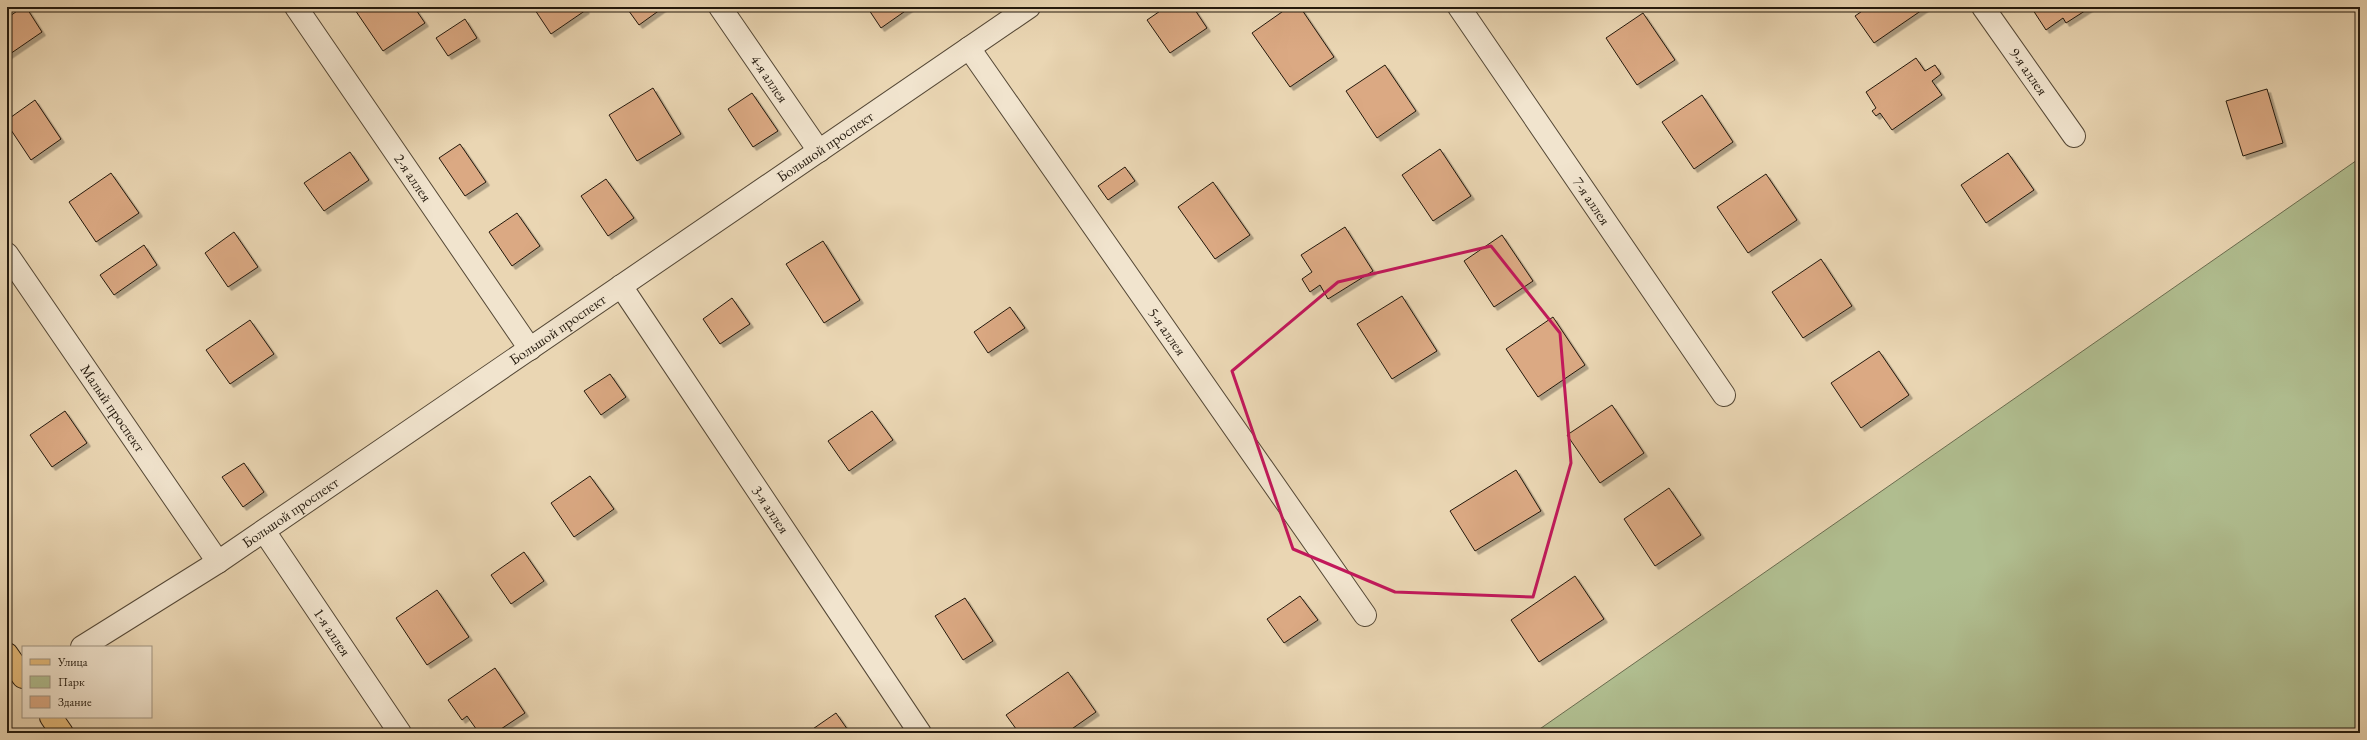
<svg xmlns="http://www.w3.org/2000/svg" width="2367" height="740" font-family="'EB Garamond',serif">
  <defs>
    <filter id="shadow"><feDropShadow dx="3.5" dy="3.5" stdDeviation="0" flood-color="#0004"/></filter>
  </defs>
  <rect width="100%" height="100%" fill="#ead6b3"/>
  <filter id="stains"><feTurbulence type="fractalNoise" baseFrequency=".005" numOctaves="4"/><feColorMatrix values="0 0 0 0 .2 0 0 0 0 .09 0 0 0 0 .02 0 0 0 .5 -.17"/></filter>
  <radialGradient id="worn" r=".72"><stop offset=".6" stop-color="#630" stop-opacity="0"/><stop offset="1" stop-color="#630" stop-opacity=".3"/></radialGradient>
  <path fill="#b1bf91" stroke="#6a6c4f" d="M2360,158V733H1534Z"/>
  <path fill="#dba983" stroke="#23190d" filter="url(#shadow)" d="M23,7H26L42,32L7,56V18Z
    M353,7H414L425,23L383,51Z
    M533,7H584L586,10L551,34Z
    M626,7H664L639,25Z
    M867,7H911L881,28Z
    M1166,7H1193L1207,28L1170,53L1147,20Z
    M1289,7H1300L1334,57L1290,87L1252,33Z
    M1868,7H1924L1925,8L1874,43L1855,16Z
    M2031,7H2091L2066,23L2063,18L2046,30Z
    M1643,13L1675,60L1637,85L1606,38Z
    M465,19L477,38L448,56L436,38Z
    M1916,58L1925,71L1935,65L1941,74L1932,81L1942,95L1892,130L1880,113L1876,116L1872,111L1876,108L1866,92Z
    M1385,65L1416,111L1377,138L1346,91Z
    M653,88L681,134L637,161L609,115Z
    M2267,89L2283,143L2243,156L2226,101Z
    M752,93L778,131L753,147L728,109Z
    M1702,95L1733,142L1694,169L1662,122Z
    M35,100L61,139L31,160L7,124V120Z
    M460,144L486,182L465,196L439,158Z
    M1440,149L1471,196L1433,221L1402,175Z
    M350,152L369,180L324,211L304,183Z
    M2008,153L2034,190L1986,223L1961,185Z
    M1125,167L1135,181L1108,200L1098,186Z
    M111,173L139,213L96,242L69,202Z
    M1766,174L1797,220L1748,253L1717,207Z
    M606,179L634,218L608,236L581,196Z
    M1213,182L1250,235L1215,259L1178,207Z
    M517,213L540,246L512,266L489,232Z
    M1345,227L1373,271L1328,299L1320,285L1310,292L1302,279L1312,272L1301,255Z
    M234,232L258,267L228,287L205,253Z
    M1502,235L1533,281L1494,307L1464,261Z
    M823,241L860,300L824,323L786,264Z
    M144,245L157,265L114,295L100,275Z
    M1821,259L1852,306L1803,338L1772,292Z
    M1402,296L1437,351L1392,379L1357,324Z
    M732,298L750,324L720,344L703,319Z
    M1010,307L1025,328L988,353L974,332Z
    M1553,317L1585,365L1538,397L1506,349Z
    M250,320L274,354L230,384L206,350Z
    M1879,351L1909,395L1861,428L1831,383Z
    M610,374L626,397L601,415L584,391Z
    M1612,405L1644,453L1600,483L1567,435Z
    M65,411L87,443L52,467L30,435Z
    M872,411L893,440L849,471L828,441Z
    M244,463L264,492L243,507L222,477Z
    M1516,470L1541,511L1475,551L1450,511Z
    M590,476L614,509L574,537L551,503Z
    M1669,488L1701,535L1655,566L1624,519Z
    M524,552L544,581L511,604L491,575Z
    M1575,576L1604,619L1539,662L1511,620Z
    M437,590L469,637L427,665L396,618Z
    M1300,596L1318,620L1284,643L1267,619Z
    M965,598L993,641L963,660L935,616Z
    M495,668L525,713L495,733H479L467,716L462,720L448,700Z
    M1068,672L1096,712L1066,733H1019L1006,715Z
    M836,713L850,733H807Z"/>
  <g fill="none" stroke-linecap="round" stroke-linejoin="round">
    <defs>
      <g id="minor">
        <path id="s1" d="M296,7L530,349"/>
        <path id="s2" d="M720,7L819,151"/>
        <path id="s3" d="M1459,7L1724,395"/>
        <path id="s4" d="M1983,7L2074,136"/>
        <path id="s5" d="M969,48L1365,615"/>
        <path id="s6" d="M7,254L218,562"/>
        <path id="s7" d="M621,286L920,733"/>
        <path id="s8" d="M264,531L400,733"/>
        <path id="s9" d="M82,647L218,562L1029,7"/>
      </g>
      <path id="major" d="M7,654L23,677
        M51,717L62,733"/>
    </defs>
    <use href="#minor" stroke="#554836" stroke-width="24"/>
    <use href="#major" stroke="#23190d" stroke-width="24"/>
    <use href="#minor" stroke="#f1e4ce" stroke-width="22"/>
    <use href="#major" stroke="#e5bb7a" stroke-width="22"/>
  </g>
  <path fill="none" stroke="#c2185b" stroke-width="3" stroke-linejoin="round" d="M1491,246L1560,333L1571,463L1533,597L1395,592L1293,549L1232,371L1338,282Z"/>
  <g text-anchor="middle" stroke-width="4" stroke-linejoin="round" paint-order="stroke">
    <g font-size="15" fill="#23190d" stroke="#f1e4ce">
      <text dy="5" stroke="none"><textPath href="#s4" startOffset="79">9-я аллея</textPath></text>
      <text dy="5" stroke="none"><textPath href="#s2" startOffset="87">4-я аллея</textPath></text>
      <text dy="5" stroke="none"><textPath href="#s9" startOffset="896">Большой проспект</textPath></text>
      <text dy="5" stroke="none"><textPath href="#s1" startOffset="207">2-я аллея</textPath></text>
      <text dy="5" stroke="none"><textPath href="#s3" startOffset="235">7-я аллея</textPath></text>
      <text dy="5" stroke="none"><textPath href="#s9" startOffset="572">Большой проспект</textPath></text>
      <text dy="5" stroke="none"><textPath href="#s5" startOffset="346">5-я аллея</textPath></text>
      <text dy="5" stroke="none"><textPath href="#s6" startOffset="187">Малый проспект</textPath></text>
      <text dy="5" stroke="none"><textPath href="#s7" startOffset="269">3-я аллея</textPath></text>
      <text dy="5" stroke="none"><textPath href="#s9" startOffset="248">Большой проспект</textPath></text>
      <text dy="5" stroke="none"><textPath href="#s8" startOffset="122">1-я аллея</textPath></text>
    </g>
  </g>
  <rect width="2367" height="740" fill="none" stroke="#ead6b3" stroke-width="24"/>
  <rect x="8" y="8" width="2351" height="724" fill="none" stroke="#23190d" stroke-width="2"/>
  <rect x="12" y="12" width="2343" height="716" fill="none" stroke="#23190d"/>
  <rect x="22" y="646" width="130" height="72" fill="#f1e4ce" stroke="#9f9381"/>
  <rect x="30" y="659" width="20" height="6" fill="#e5bb7a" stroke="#9f9381"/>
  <text x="58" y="666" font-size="12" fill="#23190d">Улица</text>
  <rect x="30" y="676" width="20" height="12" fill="#b1bf91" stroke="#9f9381"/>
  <text x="58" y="686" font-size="12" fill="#23190d">Парк</text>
  <rect x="30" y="696" width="20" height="12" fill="#dba983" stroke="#9f9381"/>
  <text x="58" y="706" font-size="12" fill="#23190d">Здание</text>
  <rect width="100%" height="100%" filter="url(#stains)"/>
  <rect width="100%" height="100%" fill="url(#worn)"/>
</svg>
